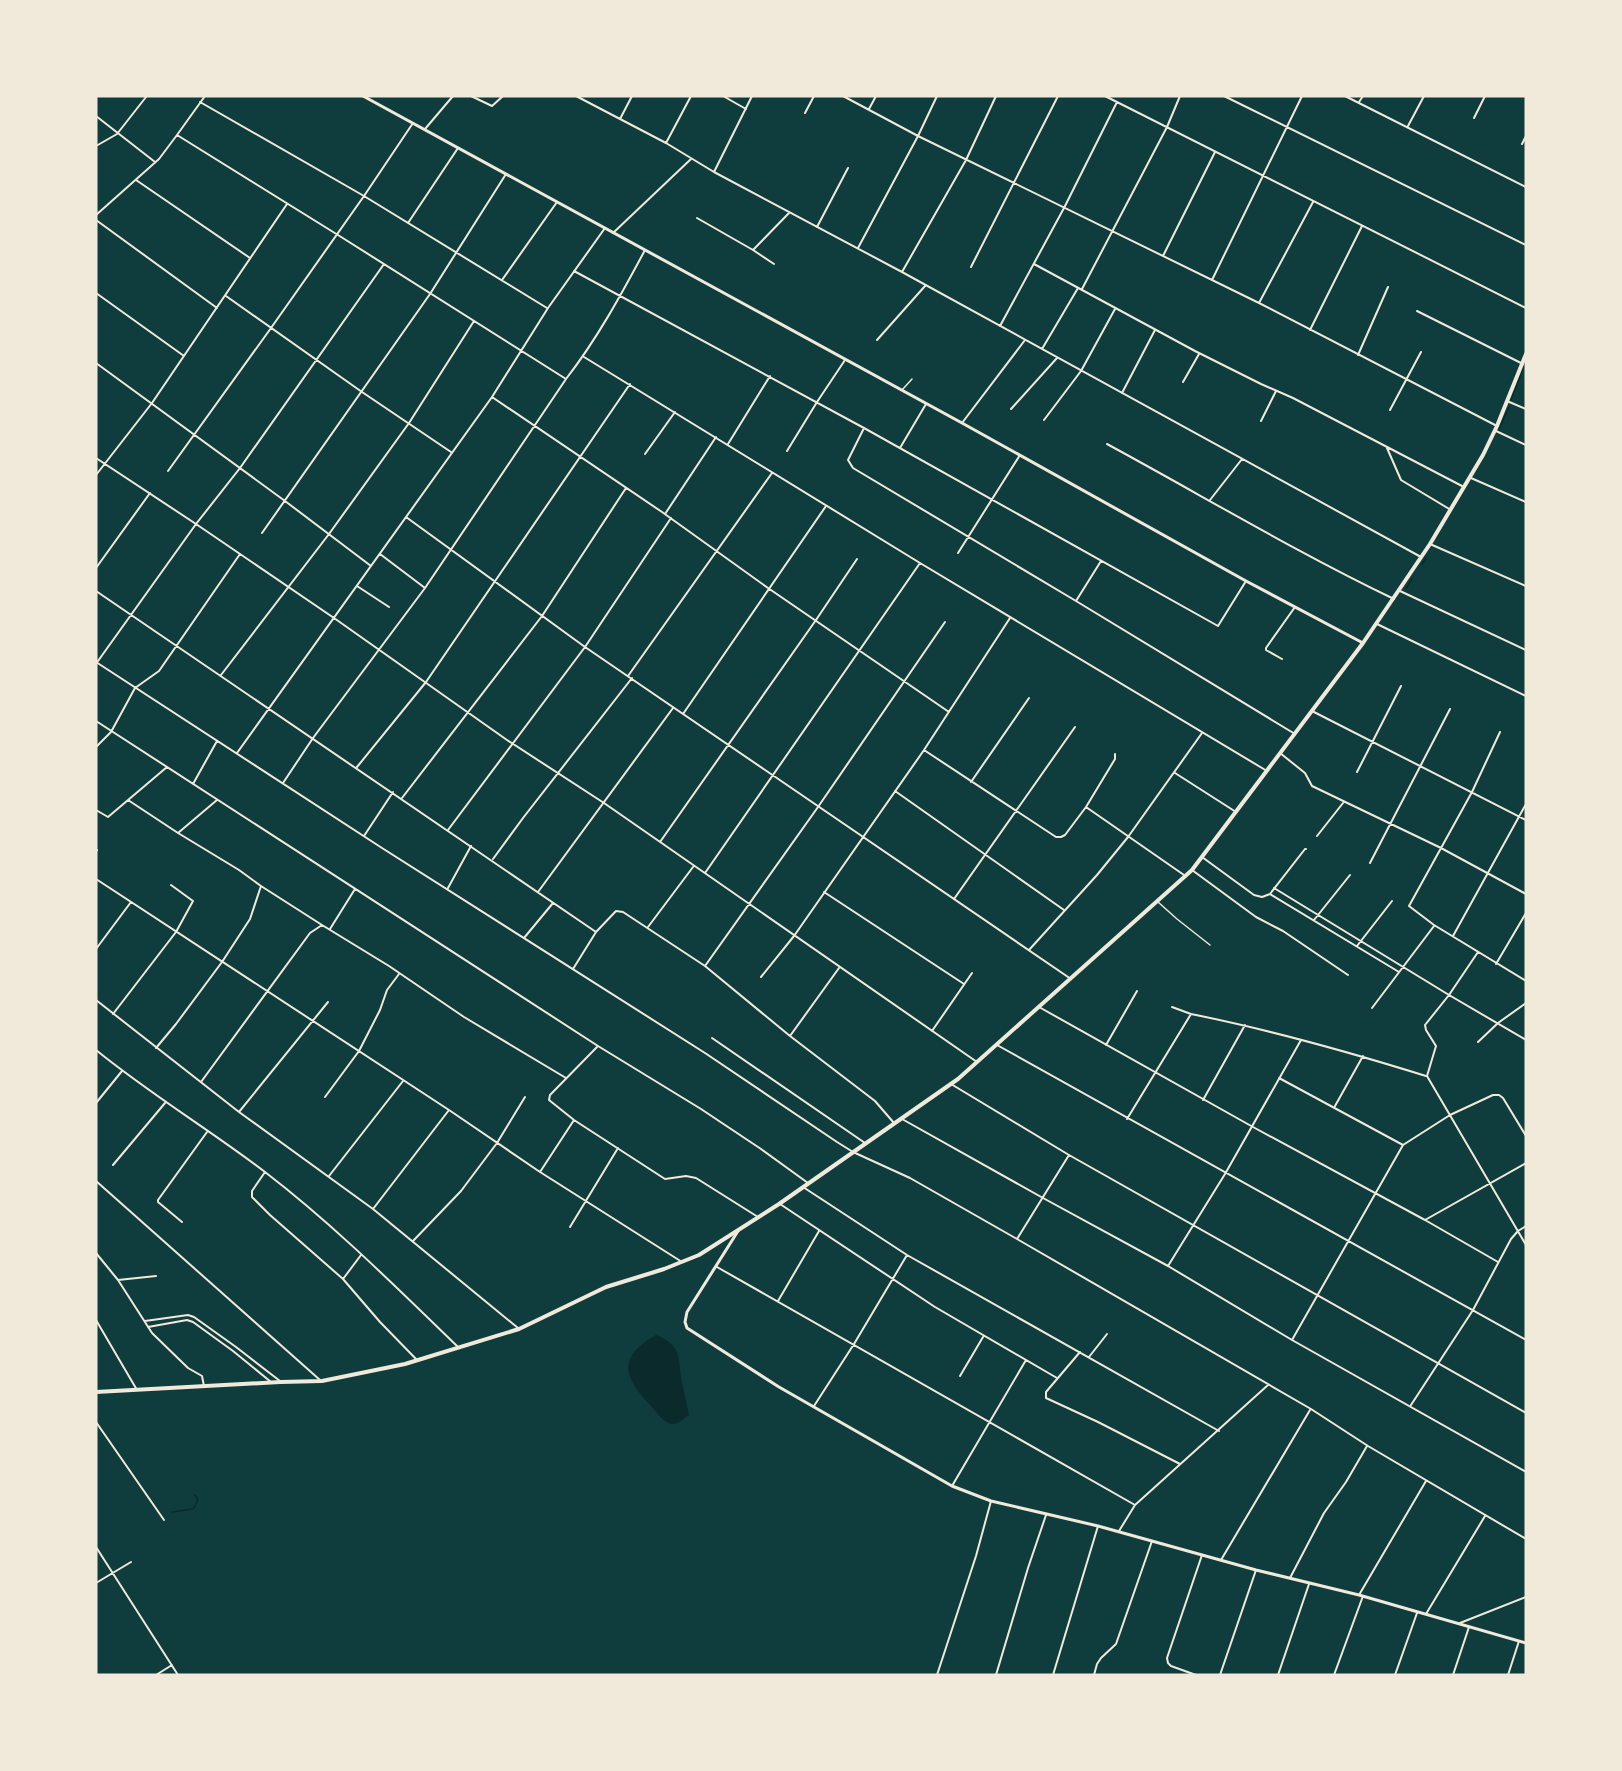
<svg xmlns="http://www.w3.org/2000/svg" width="1622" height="1771" font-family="Signika,sans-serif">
  <rect width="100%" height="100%" fill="#0f3d3e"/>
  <path fill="#0a2a2b" d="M656,1335C684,1346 677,1359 682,1382C684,1393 687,1404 689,1415C684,1418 679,1424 672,1424C663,1423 657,1412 651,1406C623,1377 617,1357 656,1335Z"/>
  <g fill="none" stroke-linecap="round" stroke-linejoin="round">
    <path stroke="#0a2a2b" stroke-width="1.5" d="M1511,400L1526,360
      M1499,429L1509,407
      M1422,565L1426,558
      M1406,589L1412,579
      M172,1512L193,1509L198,1500L195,1495"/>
    <path stroke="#f1e9da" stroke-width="1.5" d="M902,390L912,379
      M1158,902L1177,919L1210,945"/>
    <path stroke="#f1e9da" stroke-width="2" d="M471,96L492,106L503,96
      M576,96L666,143L714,172L902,272L1421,557
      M723,96L746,109
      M843,96L918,136L1259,303L1497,426
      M1105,96L1526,308
      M1224,96L1526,245
      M1345,96L1526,187
      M200,102L364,196L413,123
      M1359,102L1363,96
      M869,109L876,96
      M805,113L814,96
      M96,116L155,162
      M1474,118L1485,96
      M620,119L632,96
      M1408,126L1424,96
      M425,129L453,96
      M177,135L338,235L566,379
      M666,143L691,96
      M1522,144L1526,136
      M96,146L117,134L146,97
      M714,172L752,96
      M136,180L250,258
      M96,215L159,159L177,135L205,96
      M697,218L753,250L774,264
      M96,220L217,308
      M408,223L458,148
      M817,227L848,168
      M613,233L691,159
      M858,248L918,136L937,96
      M753,250L789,213
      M1163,256L1215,152
      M1034,264L1195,351L1261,384L1293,398L1462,486
      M971,267L1058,96
      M574,271L864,428L1218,626L1246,581
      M902,272L966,160L996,96
      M502,280L557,202
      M1212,280L1302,96
      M1082,289L1167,127L1180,96
      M96,293L184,356
      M226,296L362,392L451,452
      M1259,303L1313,202
      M1417,311L1523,364
      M1000,326L1064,208L1117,102
      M1310,330L1362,226
      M877,340L925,286
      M1042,349L1078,288
      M1358,355L1388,287
      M584,357L920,563L1267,771
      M96,363L285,501L371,566
      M1183,382L1199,354
      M1122,393L1155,330
      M492,397L662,512L768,588L949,712
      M1507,401L1526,409
      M1011,409L1057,358
      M1390,410L1421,352
      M1044,420L1081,371L1115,309
      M1261,421L1276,391
      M962,423L1025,340
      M864,428L848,460L853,468L1076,601L1295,734
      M1496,431L1526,445
      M728,444L770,376
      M1107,444C1203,496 1296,552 1394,599
      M900,448L926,404
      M1387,448L1401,480L1451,510
      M787,451L817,402L845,360
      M645,454L675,412
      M96,458L196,524L334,618L507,740L604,803L977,1062
      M168,471L271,328L364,196L547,308
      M96,475L152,403L287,204
      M1471,478L1526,502
      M1210,500L1242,459
      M665,514L716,437
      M406,517L585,647L1071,979
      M262,533L430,294L506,174
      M1430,544L1526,586
      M958,553L1020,455
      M380,554L425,588
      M96,568L150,493
      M357,586L389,607
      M96,591L596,932
      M1400,591L1526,650
      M1076,601L1101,561
      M1377,624L1526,696
      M1282,659L1266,650V648L1295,607
      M98,661L196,524L240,468L384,264
      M96,662L382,848L705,1053L837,1142L853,1152L910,1178L1017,1239L1311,1409L1368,1446L1526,1539
      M221,675L329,534L409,423L474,321
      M628,676L772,473
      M1312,711L1526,820
      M683,714L826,506
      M96,721L598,1046L701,1109L761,1149L808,1183
      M1500,732L1472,792L1409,906L1434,925L1526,981
      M96,747L111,732L135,688L159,671L240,554
      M924,750L1056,837H1061L1065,835L1086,807L1115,759V754
      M237,753L492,397L548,308L605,228
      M1280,753L1305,773L1312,786L1441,848L1526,894
      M357,767L426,682L630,384
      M1357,772L1401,686
      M1175,773L1236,812
      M971,782L1029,698
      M283,783L313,738L425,588L566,379C597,339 621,295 645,250
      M193,784L217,741
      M895,791L1064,910
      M402,798L542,616L626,488
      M128,800L178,833
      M1086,807L1184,875
      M96,810L108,817L167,767
      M448,830L585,647L671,518
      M364,836L393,792
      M1317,836L1343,803
      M660,842L816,620L857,559
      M96,852L97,850
      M1202,857L1254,895L1262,897L1270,894L1305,849H1306
      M493,859L523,818L632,678
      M1370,863L1450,709
      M1192,870L1256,917L1283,931L1348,975
      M705,873L920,563
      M96,879L449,1110L540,1172L682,1262
      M261,886L322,925
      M448,888L471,846
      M1274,888L1449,995L1526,1040
      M538,892L673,708
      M824,892L964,984
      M1270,894L1399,972
      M954,899L1075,727
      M1314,920L1350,875
      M648,927L693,867
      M330,929L355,889
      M1453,936L1526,804
      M524,938L553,903
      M1357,946L1392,901
      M96,949L131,902
      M1029,950L1097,875L1128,837L1202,733
      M1478,952L1449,995L1425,1025L1426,1030L1436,1046L1427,1076L1526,1245
      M1496,964L1526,913
      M705,966L818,807L945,622
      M573,969L596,932L616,911L623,912L705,966L790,1036L875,1101L894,1123
      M761,977L794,936L924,750L1010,618
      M96,1000L239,1112L373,1209L518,1328
      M1039,1007L1253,1127L1425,1220L1498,1262
      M1372,1008L1434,926
      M113,1014L176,932L193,901L171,885
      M1191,1014C1271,1030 1349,1052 1426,1076
      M932,1031L972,973
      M790,1036L839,968
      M712,1038L865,1143
      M1478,1042L1498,1023L1526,1003
      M997,1045L1526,1340
      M1106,1045L1137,991
      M597,1047L550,1095L549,1100L574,1120L665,1179L686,1176L696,1178L758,1217
      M156,1048L176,1024L222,962L250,919L261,886L239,870L178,833L217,800
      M96,1050C150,1094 210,1130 265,1172C334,1225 395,1286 457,1346
      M1279,1078L1403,1145
      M201,1082L310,933L322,925L389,966L464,1017L566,1078
      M951,1084L1069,1155L1526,1413
      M325,1097L359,1051L380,1010L387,990L399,974
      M1203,1100L1245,1025
      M96,1103L122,1071
      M1335,1106L1363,1056
      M239,1112L328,1002
      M902,1119L1043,1198L1168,1266L1292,1340L1526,1472
      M1127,1119L1191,1014L1172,1007
      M113,1165L165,1103
      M265,1172L252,1191V1197L270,1215L343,1279L380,1322L417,1360
      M540,1172L574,1120
      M329,1176L403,1081
      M96,1181L320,1380
      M803,1187L907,1255L1219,1431
      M780,1204L935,1307L1057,1378
      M373,1209L449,1110
      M1425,1220L1526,1163
      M182,1222L158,1202V1200L207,1132
      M570,1227L618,1148
      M1017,1239L1069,1155
      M413,1241L461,1191L497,1143L525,1097
      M96,1253L118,1280L152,1333L188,1368L202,1376L204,1386
      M1168,1266L1225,1174L1301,1040
      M717,1267L1135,1505
      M343,1279L361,1255
      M118,1280L156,1276
      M778,1301L819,1231
      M96,1320L137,1390
      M145,1321L188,1315L194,1317L236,1347L280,1381
      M148,1327L187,1320L193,1322L233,1351L271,1382
      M1292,1340L1403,1145L1450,1115L1493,1095H1499L1503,1098L1526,1136
      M1080,1352L1046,1392V1398L1098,1422L1180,1464
      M1089,1357L1107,1334
      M960,1376L983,1337
      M1411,1405L1473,1310L1511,1239L1518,1231L1526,1226
      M814,1406L854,1344L907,1255
      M96,1422L164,1520
      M952,1486L1026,1360
      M1119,1531L1135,1505L1268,1385
      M96,1547L178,1675
      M1221,1560L1310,1410
      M1290,1578L1324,1513L1346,1482L1367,1446
      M96,1583L131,1562
      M1359,1595L1426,1481
      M1426,1614L1485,1516
      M1460,1623L1526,1597
      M156,1675L172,1665
      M937,1675L976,1556L991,1501
      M996,1675L1028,1568L1046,1515
      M1053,1675L1098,1526
      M1094,1675L1097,1664L1101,1658L1116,1644L1152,1541
      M1196,1675L1171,1666L1168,1663L1167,1658L1202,1555
      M1220,1675L1256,1570
      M1278,1675L1309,1584
      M1334,1675L1363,1596
      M1395,1675L1417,1613
      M1453,1675L1469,1627
      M1508,1675L1519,1641"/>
    <path stroke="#f1e9da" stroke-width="3" d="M363,96L962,423L1246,581L1363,643
      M738,1231L687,1312L685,1322L687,1328L779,1387L952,1486L991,1501L1098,1526L1256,1570L1359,1595L1526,1643"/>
    <path stroke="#f1e9da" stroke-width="4" d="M96,1392L280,1382L322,1381L405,1364L519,1329L606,1287L664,1269L699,1255L779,1204L958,1079L1192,870L1363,643L1430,544L1483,455L1497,426L1526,354"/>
  </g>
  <rect width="1622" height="1771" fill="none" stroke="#f1e9da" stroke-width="195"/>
</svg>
